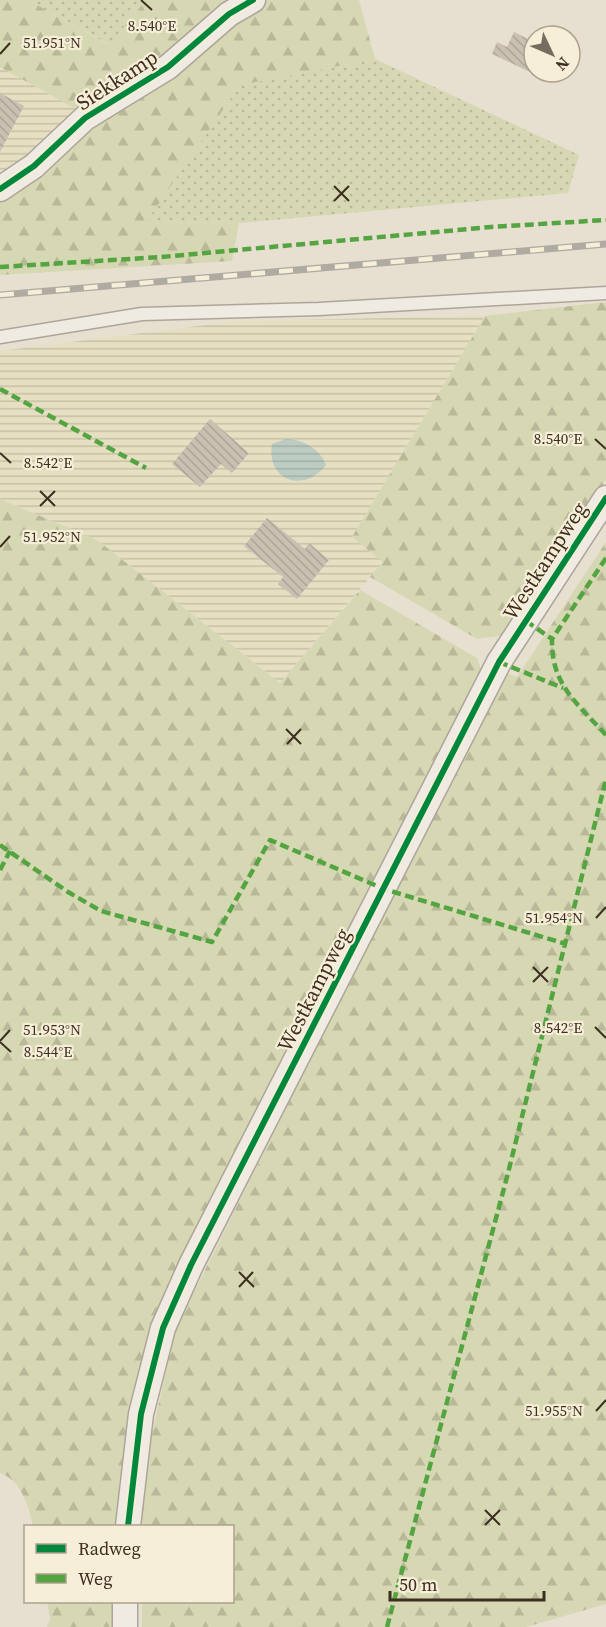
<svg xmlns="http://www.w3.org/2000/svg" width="606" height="1627" font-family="'Source Serif 4',serif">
  <defs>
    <pattern id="farmland-rules" width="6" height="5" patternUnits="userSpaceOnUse" patternTransform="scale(1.5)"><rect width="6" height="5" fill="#e6dfc2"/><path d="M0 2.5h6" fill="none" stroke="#c6c0a6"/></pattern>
    <pattern id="grass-dots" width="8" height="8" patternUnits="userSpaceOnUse" patternTransform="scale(1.5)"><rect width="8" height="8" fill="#d6d7b3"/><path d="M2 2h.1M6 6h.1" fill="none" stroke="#b9b99a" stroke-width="1.8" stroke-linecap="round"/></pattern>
    <pattern id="forest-firs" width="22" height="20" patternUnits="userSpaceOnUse" patternTransform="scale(1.5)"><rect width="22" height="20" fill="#d6d7b3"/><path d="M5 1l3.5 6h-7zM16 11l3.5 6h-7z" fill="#b9b99a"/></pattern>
    <pattern id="water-rules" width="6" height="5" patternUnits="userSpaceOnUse" patternTransform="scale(1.5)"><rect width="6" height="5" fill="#bcccc2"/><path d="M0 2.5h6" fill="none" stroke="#a2b0a6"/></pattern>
    <pattern id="building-back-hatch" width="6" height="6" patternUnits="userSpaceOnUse" patternTransform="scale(1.5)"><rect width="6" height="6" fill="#cbbfb2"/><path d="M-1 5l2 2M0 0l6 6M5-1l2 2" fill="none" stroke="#afa499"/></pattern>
  </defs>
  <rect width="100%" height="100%" fill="#e7e0d1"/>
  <path fill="url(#farmland-rules)" d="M0,67L84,113L0,182Z
    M485,316L352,537L383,562L280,683L97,540L0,499V351L237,321Z"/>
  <path fill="url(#grass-dots)" d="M28,0H146L110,45Z
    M375,59L579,155L568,193L239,223L145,222L240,85Z"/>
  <path fill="url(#forest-firs)" d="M0,0H28L109,45L146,0H359L375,59L240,85L146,222L239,223L232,261L0,275V199L83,113L0,67Z
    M606,302V480L506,635L477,639L370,577L383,562L352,537L485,316Z
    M0,499L97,540L280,683L360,590L477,658L483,674L130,1420L119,1484L118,1526H33C29,1506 21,1480 0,1473Z
    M606,542V1604L526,1627H142V1602H232V1526H142V1480L175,1330L504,672L517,677Z
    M47,1602H116L115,1627H47L50,1619Z"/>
  <path fill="url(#water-rules)" d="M286,439C304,440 319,448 326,465C304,494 266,481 272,444Z"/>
  <path fill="url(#building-back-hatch)" d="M514,32L534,42L532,73L492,54L497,42L507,47Z
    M0,93L24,106L0,152Z
    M210,419L249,453L232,473L221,464L200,487L172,464Z
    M267,518L305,549L309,543L329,560L297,599L278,584L283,577L244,546Z"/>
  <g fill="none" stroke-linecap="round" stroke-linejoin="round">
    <defs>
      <path id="service" d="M0,337L142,314L319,309L606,293"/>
      <path id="minor" d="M0,189L34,166L85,118L168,67L229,14L253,0
        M128,1526L141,1414L163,1328L191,1265L499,662L606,498
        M125,1627V1602"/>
    </defs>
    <use href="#service" stroke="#ada599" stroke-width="15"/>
    <use href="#minor" stroke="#ada599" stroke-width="27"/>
    <use href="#service" stroke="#efebe3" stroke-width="12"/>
    <use href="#minor" stroke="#efebe3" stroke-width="24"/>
    <defs>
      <path id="rail" d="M0,295L606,244"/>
    </defs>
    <use href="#rail" stroke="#afaaa2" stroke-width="7"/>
    <use href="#rail" stroke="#f7eed8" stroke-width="4.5" stroke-dasharray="14" stroke-linecap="butt"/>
    <path stroke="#54a441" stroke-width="4.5" stroke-dasharray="9 4.5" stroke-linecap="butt" d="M0,267L161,257L491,227L606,220
      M0,389L146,468
      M606,558L552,639C551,685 577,703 606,735
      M526,621L552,639
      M499,662L563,688
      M0,845L68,892L101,911L212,942L270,840L384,889L566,944
      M0,870L10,851
      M387,1627L507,1177L606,779"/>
    <defs>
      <path id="cycleway" d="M0,189L34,166L85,118L168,67L229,14L253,0
        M128,1526L141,1414L163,1328L191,1265L499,662L606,498"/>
    </defs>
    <use href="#cycleway" stroke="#f7eed8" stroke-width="10"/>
    <use href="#cycleway" stroke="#00873e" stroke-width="6"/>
  </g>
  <path fill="none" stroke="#3d2e20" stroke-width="2" d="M141,0L152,10M0,54L10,43M334,186L349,201M334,201L349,186M595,439L606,449M0,453L11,463M40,491L55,506M40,506L55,491M0,547L10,536M286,729L301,744M287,744L301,729M596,918L606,907M533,967L548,982M533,982L548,967M595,1027L606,1038M0,1041L10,1030M0,1042L11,1052M239,1272L254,1287M239,1287L253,1272M596,1411L606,1400M485,1510L500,1525M485,1525L500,1510"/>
  <g text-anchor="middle" stroke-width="4.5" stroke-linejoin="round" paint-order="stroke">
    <g font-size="21" fill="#3d2e20" stroke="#f7eed8">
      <text transform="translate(117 80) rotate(-33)" y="7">Siekkamp</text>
      <text transform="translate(545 561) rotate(-57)" y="7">Westkampweg</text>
      <text transform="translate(314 990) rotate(-63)" y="7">Westkampweg</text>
    </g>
  </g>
  <g font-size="15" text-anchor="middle" fill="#3d2e20" stroke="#f7eed8" stroke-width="4.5" stroke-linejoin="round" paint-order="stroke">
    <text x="152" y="31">8.540°E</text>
    <text x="52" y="48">51.951°N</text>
    <text x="558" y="444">8.540°E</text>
    <text x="48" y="468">8.542°E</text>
    <text x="52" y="542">51.952°N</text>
    <text x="554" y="923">51.954°N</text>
    <text x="558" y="1033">8.542°E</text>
    <text x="52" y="1035">51.953°N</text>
    <text x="48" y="1057">8.544°E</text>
    <text x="554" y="1416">51.955°N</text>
  </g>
  <rect x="24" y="1525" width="210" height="78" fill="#f7eed8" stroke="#ada18e" stroke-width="1.5"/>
  <rect x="36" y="1544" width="30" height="9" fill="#00873e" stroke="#ada18e" stroke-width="1.5"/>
  <text x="78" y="1555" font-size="18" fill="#3d2e20">Radweg</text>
  <rect x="36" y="1574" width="30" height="9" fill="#54a441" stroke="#ada18e" stroke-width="1.5"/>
  <text x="78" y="1585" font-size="18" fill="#3d2e20">Weg</text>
  <g transform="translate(552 54) rotate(134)"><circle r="28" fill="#f7eed8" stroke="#ada18e" stroke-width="1.5"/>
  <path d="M0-4.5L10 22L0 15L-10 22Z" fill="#786c5e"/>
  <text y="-9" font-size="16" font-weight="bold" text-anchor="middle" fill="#3d2e20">N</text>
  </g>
  <path d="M390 1591v9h154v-9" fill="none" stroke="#3d2e20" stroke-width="3"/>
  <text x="399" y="1591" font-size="18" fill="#3d2e20" stroke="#f7eed8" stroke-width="4.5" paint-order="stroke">50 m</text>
</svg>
